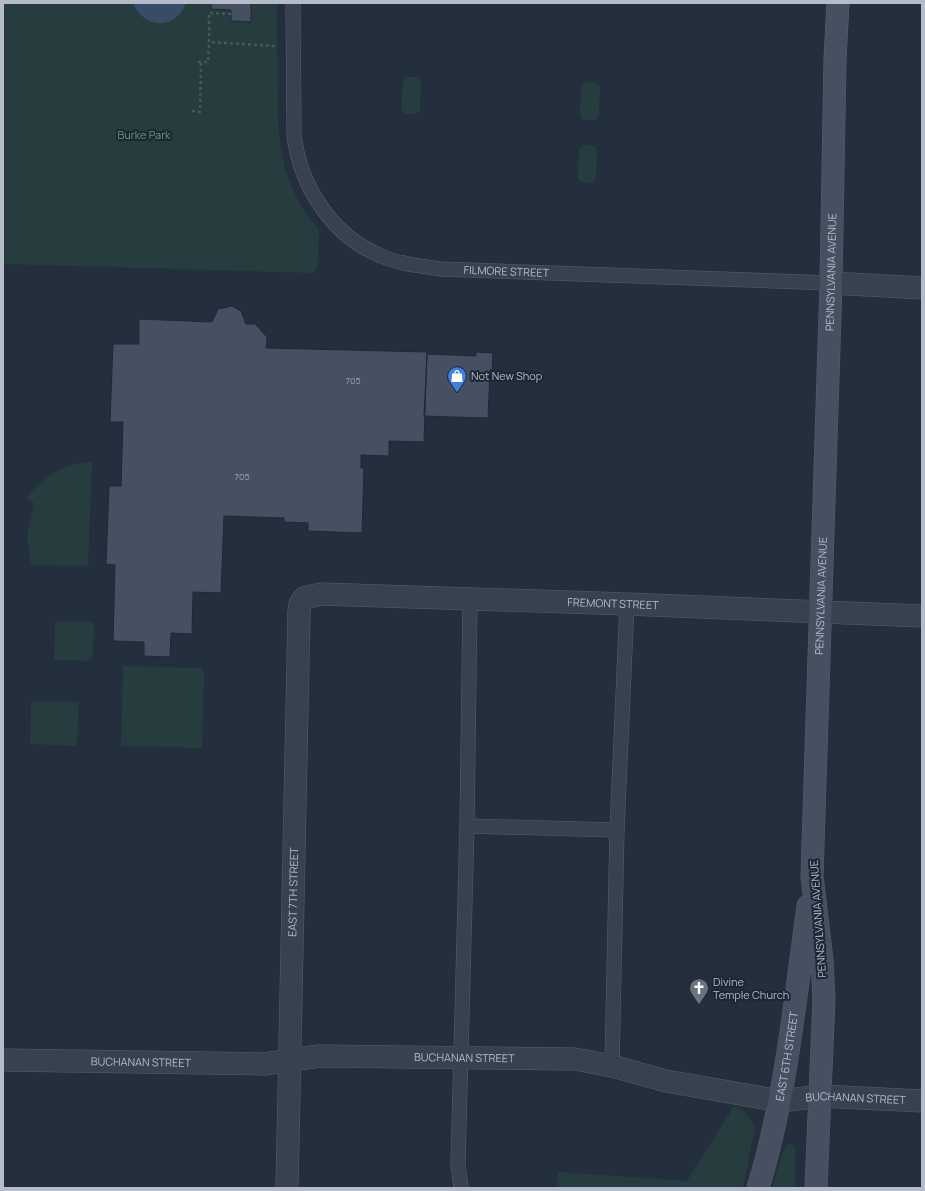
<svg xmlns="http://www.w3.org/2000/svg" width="925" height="1191" font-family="Manrope,sans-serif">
  <rect width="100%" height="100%" fill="#242f3e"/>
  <path fill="#263c3f" d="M3,3H277L278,122L280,141L284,165L291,186L301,206L319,230L318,255L317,266L313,273L3,264Z
    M407,77H418L421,82L420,111L416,114H405L401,110L403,81Z
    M585,82L596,83L600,87L599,117L595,120H583L580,115L581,86Z
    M583,145L594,146L597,150L596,179L592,183L581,182L578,178L579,149Z
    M92,462L88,566L31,565L27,537L34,503L26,498C44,477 63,463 92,462Z
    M55,621L94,622L93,657L87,661L54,660Z
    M123,666L200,668L204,673L202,748L121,746Z
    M31,701L79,702L77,746L30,744Z
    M734,1106L745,1112L755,1127L743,1188H557L558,1172L687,1181Z
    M788,1144L795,1146V1188H772L783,1151Z"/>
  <path fill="#394c67" d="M133,3H186C176,30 144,30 133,3Z"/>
  <path fill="#455162" stroke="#1f2835" d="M211,3H251V22L231,21V10L211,9Z
    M232,306L241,311L246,324H255L267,337L266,348L427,352L424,442L389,441V456L361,455V468H364L362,533L308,531V523L284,522V518L224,516L221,593L193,592L192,634L171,633L170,657L144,656V642L113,641L115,565L106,564L109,486H121L123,422H110L113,344H139V319L212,322L218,309Z
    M476,352L493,353L492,370H490L488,418L424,416L427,354L476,356Z"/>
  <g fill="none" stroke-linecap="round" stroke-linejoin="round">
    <defs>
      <g id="lane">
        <path id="s1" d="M293,3L294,135C300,186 332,236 381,256C399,264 421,266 441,269L831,283"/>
        <path d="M467,826L617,830"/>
        <path d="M612,1066L617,830L627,604"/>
        <path d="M461,1188L458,1164L467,826L470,599"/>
      </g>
      <g id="street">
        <path d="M831,283L922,288"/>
        <path id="s2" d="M3,1060L265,1064L319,1056L575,1059L612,1066L666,1081L780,1101L821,1096L922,1101"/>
        <path id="s3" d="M287,1188L299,612L300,604L304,598L321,594L627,604L922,616"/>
      </g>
      <g id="secondary">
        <path id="s4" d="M758,1188C786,1097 795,1000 808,906"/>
        <path id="s5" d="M816,1188L824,999L822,960L812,876L831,283L835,59L838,3"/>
      </g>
    </defs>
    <use href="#lane" stroke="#565f6c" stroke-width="15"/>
    <use href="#street" stroke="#565f6c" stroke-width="23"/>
    <use href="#secondary" stroke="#565f6c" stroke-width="23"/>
    <path stroke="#44595c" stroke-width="2.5" stroke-dasharray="3 3" stroke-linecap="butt" d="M231,14L209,13V42L275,46
      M198,62H208L209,42
      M192,111L200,112L201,63"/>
    <use href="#lane" stroke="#38414e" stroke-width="14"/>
    <use href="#street" stroke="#38414e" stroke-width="22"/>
    <use href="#secondary" stroke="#465061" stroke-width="22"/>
  </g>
  <defs>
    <symbol id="shop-pin" viewBox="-11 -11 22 30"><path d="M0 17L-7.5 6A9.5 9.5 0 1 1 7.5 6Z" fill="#3f7fe0" stroke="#1d2633"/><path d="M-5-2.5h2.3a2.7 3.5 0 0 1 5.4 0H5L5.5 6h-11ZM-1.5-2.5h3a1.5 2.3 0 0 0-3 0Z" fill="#fff"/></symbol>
    <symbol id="church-pin" viewBox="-11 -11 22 30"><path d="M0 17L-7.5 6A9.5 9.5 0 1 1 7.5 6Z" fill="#6b7280" stroke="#1d2633"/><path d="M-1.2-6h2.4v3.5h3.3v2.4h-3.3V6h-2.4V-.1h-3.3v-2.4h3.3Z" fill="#fff"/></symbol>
  </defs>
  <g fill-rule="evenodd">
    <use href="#shop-pin" x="446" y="365" width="22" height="30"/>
    <use href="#church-pin" x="688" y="977" width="22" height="30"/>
  </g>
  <g text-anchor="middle" stroke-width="4" stroke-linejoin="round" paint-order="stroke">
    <g font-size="9" fill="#98a1af">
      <text x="353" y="384">705</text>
      <text x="242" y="480">705</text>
    </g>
    <g font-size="11" fill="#6b9a76" stroke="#1d2633">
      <text x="144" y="139">Burke Park</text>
    </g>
    <g font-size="11" fill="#b4bcc9" stroke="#1d2633">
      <text dy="4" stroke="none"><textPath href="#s1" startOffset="415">FILMORE STREET</textPath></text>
      <text dy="4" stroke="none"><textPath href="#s5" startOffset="917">PENNSYLVANIA AVENUE</textPath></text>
      <text dy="4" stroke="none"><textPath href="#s5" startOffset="593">PENNSYLVANIA AVENUE</textPath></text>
      <text dy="4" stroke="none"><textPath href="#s3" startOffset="901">FREMONT STREET</textPath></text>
      <text dy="4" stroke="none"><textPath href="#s3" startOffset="296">EAST 7TH STREET</textPath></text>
      <text transform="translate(818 919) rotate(-94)" y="4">PENNSYLVANIA AVENUE</text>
      <text dy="4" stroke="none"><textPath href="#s4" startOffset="135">EAST 6TH STREET</textPath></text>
      <text dy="4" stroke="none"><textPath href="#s2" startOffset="462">BUCHANAN STREET</textPath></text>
      <text dy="4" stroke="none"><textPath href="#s2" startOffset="138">BUCHANAN STREET</textPath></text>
      <text dy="4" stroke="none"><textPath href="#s2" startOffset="858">BUCHANAN STREET</textPath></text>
    </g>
    <g font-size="11" fill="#b4bcc9" stroke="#1d2633" text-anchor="start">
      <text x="471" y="380">Not New Shop</text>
      <text x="713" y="986">Divine<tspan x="713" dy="13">Temple Church</tspan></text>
    </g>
  </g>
  <rect width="925" height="1191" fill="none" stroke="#b4bcc9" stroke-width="8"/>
</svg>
